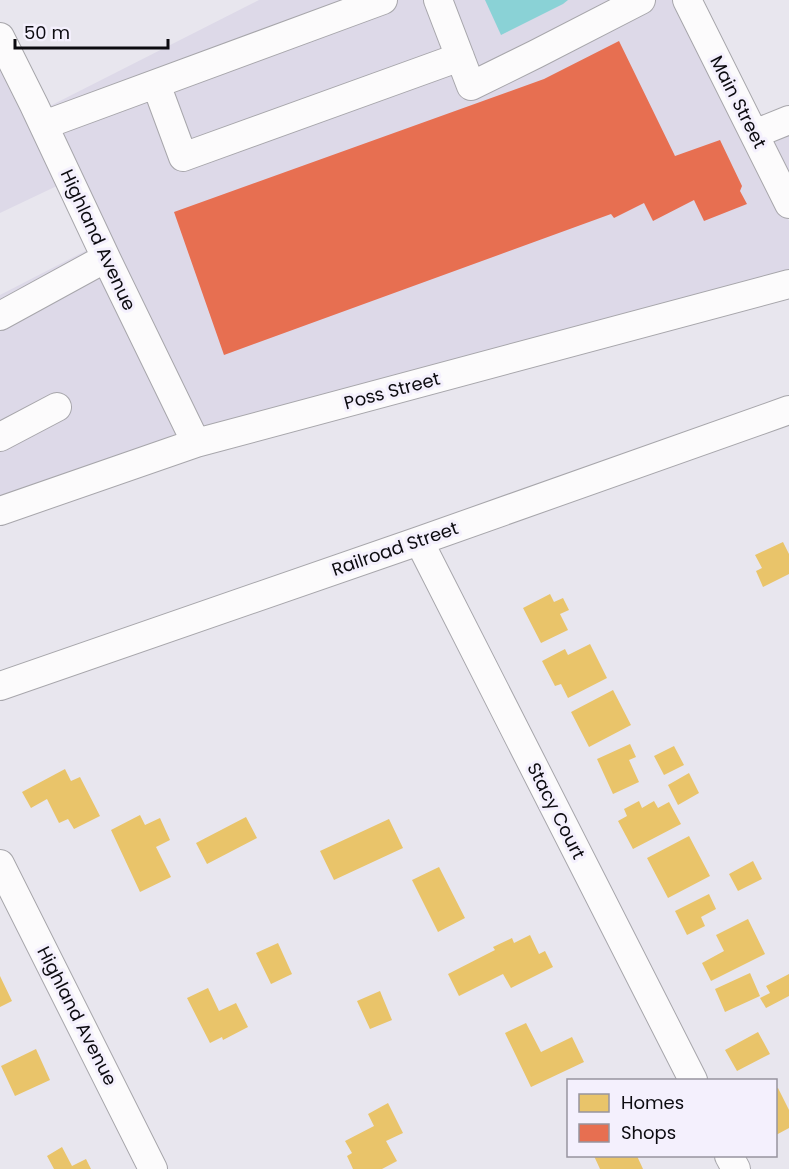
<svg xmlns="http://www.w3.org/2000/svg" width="789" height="1169" font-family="Poppins,sans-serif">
  <rect width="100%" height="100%" fill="#e8e6ee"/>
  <path fill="#ddd9e8" d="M259,0H681L789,221V273L203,434L46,108Z
    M0,60L61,184L0,213Z
    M789,131V185L766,140Z
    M93,247L184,438L0,504V295Z"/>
  <path fill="#8ad2d6" d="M485,0H568L563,4L501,35Z"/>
  <path fill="#e9c46a" d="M783,542L789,554V574L763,587L756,571L762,568L755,555Z
    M550,594L554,602L563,598L569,610L560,614L568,630L541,643L523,608Z
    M590,644L607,678L568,698L561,684L555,686L542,661L565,649L568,655Z
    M613,690L631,725L589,747L571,712Z
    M630,744L636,757L629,760L639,782L613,794L597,759Z
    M674,746L684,765L664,775L654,756Z
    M65,769L71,781L80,777L100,816L74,829L68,819L59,823L47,799L31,808L22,792Z
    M689,773L699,793L678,805L668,785Z
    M639,801L642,808L654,801L658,808L669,802L681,824L633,849L618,821L627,816L624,809Z
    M140,815L145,825L160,818L170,840L156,847L171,877L140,892L111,830Z
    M246,817L257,838L207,864L196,843Z
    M389,819L403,848L334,880L320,851Z
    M689,836L710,876L668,898L647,858Z
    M753,861L762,879L738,891L729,874Z
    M439,867L465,918L438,932L412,880Z
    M709,894L716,909L701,917L705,926L687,935L675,911Z
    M748,919L765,954L711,981L702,963L724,951L716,935Z
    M530,935L539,954L545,951L553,967L511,988L503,974L459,996L448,974L495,950L493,947L512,938L514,943Z
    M278,943L292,974L271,984L256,953Z
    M750,973L760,996L725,1012L715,989Z
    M789,974V996L766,1008L760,998L770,993L766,986Z
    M0,976L12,1001L0,1007Z
    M208,988L219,1011L236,1003L248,1027L223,1040L222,1037L210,1043L187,998Z
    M380,991L392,1020L370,1029L357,1001Z
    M526,1023L541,1052L572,1037L584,1062L531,1087L505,1033Z
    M758,1032L770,1054L737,1071L725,1050Z
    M36,1049L50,1080L15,1096L1,1066Z
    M778,1088L789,1110V1128L776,1135V1089Z
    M388,1103L403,1133L386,1141L397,1161L382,1169H353L347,1156L352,1153L345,1141L374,1126L368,1114Z
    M62,1147L72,1166L86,1159L91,1169H54L47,1156Z
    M594,1156H637L643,1169H600Z"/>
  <path fill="#e76f51" d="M619,41L675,156L720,140L742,186L740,191L747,204L704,221L694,200L653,221L644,203L614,218L611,214L224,355L174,212L544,79Z"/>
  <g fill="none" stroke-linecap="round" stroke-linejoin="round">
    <defs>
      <path id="minor" d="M438,0L471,86L536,54L641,0
        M687,0L789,204
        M0,37L34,105L106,258L196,443
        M156,84L183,157L460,57
        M44,125L383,0
        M754,134L789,120
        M0,316L106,258
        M0,437L57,407
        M0,511L196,443L789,284
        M419,541L693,1080
        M0,686L419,541L789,410
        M0,864L153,1169
        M729,1156L736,1169"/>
    </defs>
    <use href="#minor" stroke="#a7a6ab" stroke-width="30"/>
    <use href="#minor" stroke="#fcfbfc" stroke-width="28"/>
  </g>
  <g text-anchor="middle" stroke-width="6" stroke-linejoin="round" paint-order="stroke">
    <g font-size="18" fill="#0c0b10" stroke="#f4f0fd">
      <text transform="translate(738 102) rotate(63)" y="6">Main Street</text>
      <text transform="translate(98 240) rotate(65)" y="6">Highland Avenue</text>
      <text transform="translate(392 391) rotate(-15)" y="6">Poss Street</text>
      <text transform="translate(395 549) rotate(-19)" y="6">Railroad Street</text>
      <text transform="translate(556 811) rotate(63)" y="6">Stacy Court</text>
      <text transform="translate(77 1016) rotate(63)" y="6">Highland Avenue</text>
    </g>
  </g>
  <rect x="567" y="1079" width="210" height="78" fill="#f4f0fd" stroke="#97949e" stroke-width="1.5"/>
  <rect x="579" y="1094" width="30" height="18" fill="#e9c46a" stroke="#97949e" stroke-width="1.5"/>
  <text x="621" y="1109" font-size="18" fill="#0c0b10">Homes</text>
  <rect x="579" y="1124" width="30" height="18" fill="#e76f51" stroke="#97949e" stroke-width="1.5"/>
  <text x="621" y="1139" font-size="18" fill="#0c0b10">Shops</text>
  <path d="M15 39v9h153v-9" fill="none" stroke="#0c0b10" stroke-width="3"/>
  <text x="24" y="39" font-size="18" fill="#0c0b10" stroke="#f4f0fd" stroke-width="4.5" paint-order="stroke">50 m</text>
</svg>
